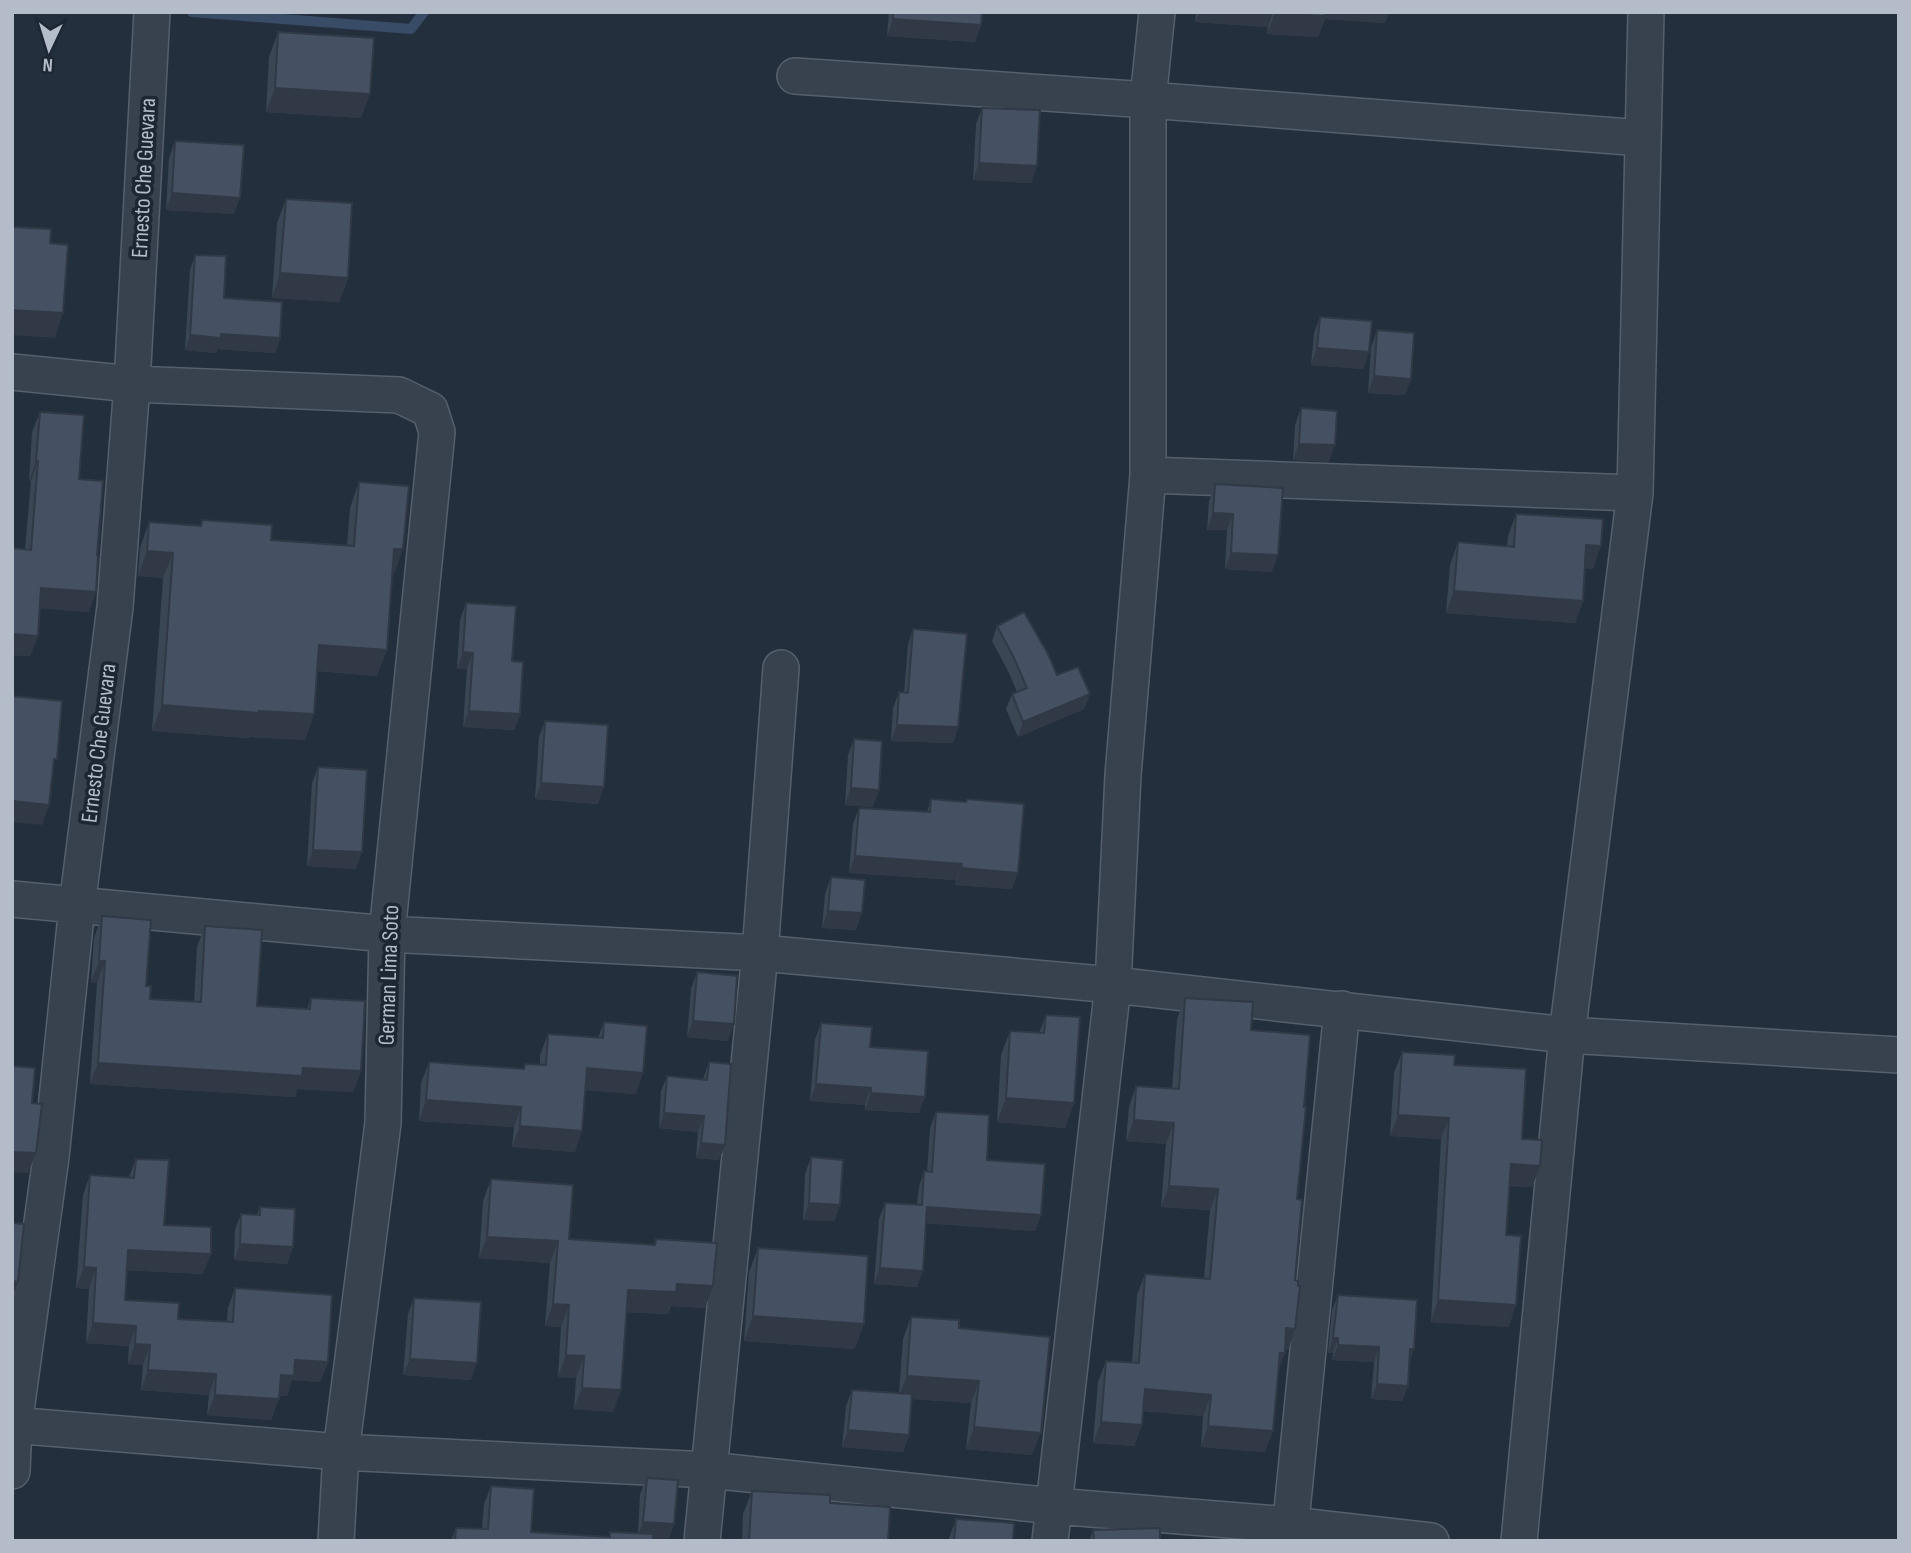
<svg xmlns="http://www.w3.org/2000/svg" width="1911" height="1553" font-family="'Sofia Sans Condensed',sans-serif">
  <rect width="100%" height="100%" fill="#242f3e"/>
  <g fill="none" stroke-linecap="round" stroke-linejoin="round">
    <path stroke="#394c67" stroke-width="10" d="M192,12L411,29L424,12"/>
    <defs>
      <path id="minor" d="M795,76L1148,100L1642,138
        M12,372L132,384L399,395L430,410L437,432L387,934L383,1123L341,1452L336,1541
        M1148,475L1635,493
        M12,899L387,934L760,953L1113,985L1567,1035L1899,1055
        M12,1425L341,1452L709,1470L1054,1506L1290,1525L1431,1541
        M12,1471L14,1425L51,1157L77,906L115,607L132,384L152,12
        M702,1541L760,953L781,668
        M1050,1541L1113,985L1123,775L1148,475V100L1157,12
        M1289,1541L1342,1009
        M1519,1541L1567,1035L1635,493L1646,12"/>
    </defs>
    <use href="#minor" stroke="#565f6c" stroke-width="38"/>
    <use href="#minor" stroke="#38414e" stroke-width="35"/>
  </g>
  <path fill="#3b4654" d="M889,12H982L981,25L975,42L887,36Z
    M1196,12H1389L1385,23L1325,19L1318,37L1267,34L1268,27L1195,22Z
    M278,32L361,118L266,112L269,57Z
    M982,108L1037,166L1031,183L973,180L976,124Z
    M175,141L234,214L166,210L169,158Z
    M286,199L348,278L339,302L272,298L277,223Z
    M195,255L224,298L280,338L275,353L217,349L216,353L185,350L190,270Z
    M1320,317L1369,352L1363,369L1311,365L1314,333Z
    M1377,330L1411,379L1405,395L1368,393L1371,347Z
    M1301,408L1329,462L1293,460L1295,425Z
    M40,412L79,479L97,555L96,592L89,612L39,608L38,636L30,656L12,655V548L25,549L31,481H29L32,432Z
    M359,482L394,575H392L377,676L317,671L314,714L305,740L250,737L249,738L152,731L163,578L138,576L140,548L149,522L200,526L202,520L271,540L347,545L350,508Z
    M1215,484L1272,572L1225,569L1227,530H1207L1209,501Z
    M1516,514L1593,569L1585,568L1583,601L1575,623L1446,613L1450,565L1458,542L1507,546L1508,536Z
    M466,603L512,661L520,714L514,730L463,727L467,669H457L460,620Z
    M997,626L1057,675L1090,694L1084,709L1018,737L1006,709L1012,694L1017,692L1009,673L992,641Z
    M913,629L958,727L953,743L891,741L893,708L899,692L904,693L908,645Z
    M545,721L598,804L535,799L539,737Z
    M854,739L873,807L845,805L848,755Z
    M318,767L356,869L307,866L312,783Z
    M931,799L966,802L967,799L1012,889L955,885L956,880L849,873L853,824L859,808L927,812Z
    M831,877L856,930L822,928L825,894Z
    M102,916L146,986L150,999L194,1002L197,947L205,926L257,1006L307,1009L311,998L361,1071L353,1092L297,1089L295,1097L90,1084L97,983L91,982L94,938Z
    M697,972L728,1041L687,1037L691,989Z
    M1185,998L1251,1030L1297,1199L1295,1280V1329L1288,1350H1285L1278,1371L1265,1452L1201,1447L1203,1416L1143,1411L1142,1425L1134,1446L1093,1443L1098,1382L1106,1361L1132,1363L1137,1295L1145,1274L1204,1278L1210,1210L1161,1207L1166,1144L1126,1141L1129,1107L1136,1086L1172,1089L1177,1019Z
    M1046,1015L1074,1103L1065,1128L997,1122L1001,1055L1010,1031L1039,1033Z
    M604,1022L636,1094L586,1090L575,1152L512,1147L514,1127L419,1121L421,1083L429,1062L523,1069L525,1064L540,1065V1055L548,1034L598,1038Z
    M821,1023L870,1047L919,1113L865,1110V1105L810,1101L815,1040Z
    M1402,1052L1454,1065L1522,1139L1540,1166L1532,1187L1510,1186L1506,1235L1509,1327L1431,1322L1441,1139L1390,1136L1394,1073Z
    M709,1062L719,1160L696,1158L698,1132L659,1128L661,1091L667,1076L703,1079Z
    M936,1112L987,1160L1041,1215L1035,1231L926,1223L917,1287L874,1284L879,1219L885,1203L917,1205L919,1187L924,1171L927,1172L930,1128Z
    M811,1157L840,1205L834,1221L803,1220L805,1174Z
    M136,1159L164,1225L203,1274L127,1270L125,1300L178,1319L227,1321L228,1308L235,1288L328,1362L320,1382L292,1380L287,1396H279L271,1420L207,1415L209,1395L141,1390L143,1365L128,1364L129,1346L86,1343L89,1289L76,1288L83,1195L90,1175L129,1177Z
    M491,1179L569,1239L654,1245L656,1239L713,1286L705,1308L671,1306L668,1314L626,1312L621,1390L613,1412L574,1409L576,1378L558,1377L561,1327L545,1326L550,1263L479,1258L483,1201Z
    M260,1207L293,1247L287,1264L234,1260L235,1230L241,1214L257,1215Z
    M758,1248L855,1349L744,1341L749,1272Z
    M1338,1295L1410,1362L1408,1386L1402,1401L1371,1399L1374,1362L1332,1360L1333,1353H1328L1332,1310Z
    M414,1298L471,1380L403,1375L408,1314Z
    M911,1317L959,1328L1032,1455L966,1449L971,1403L912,1399L909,1435L903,1452L842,1447L846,1406L852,1390L899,1393L903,1339Z
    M647,1478L674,1524L668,1541L653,1540V1541H451L456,1528L482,1529L484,1504L491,1486L531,1532L609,1537L610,1532L638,1533L640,1494Z
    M752,1491L830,1503L888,1541H742L743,1514Z
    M956,1519L1013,1541H948Z
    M1093,1530L1160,1541H1089Z"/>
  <path fill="#303945" d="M1199,12H1273L1268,27L1195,22Z
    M1321,12H1389L1385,23L1325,19L1318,37L1267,34L1275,13Z
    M893,19L981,25L975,42L887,36Z
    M275,88L370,94L361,118L266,112Z
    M979,163L1037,166L1031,183L973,180Z
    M172,193L240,198L234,214L166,210Z
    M280,273L348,278L339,302L272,298Z
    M12,310L63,313L55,338L12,335Z
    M221,334L280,338L275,353L217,349L216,353L185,350L190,335Z
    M1317,348L1369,352L1363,369L1311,365Z
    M1374,376L1411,379L1405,395L1368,393Z
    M1299,444L1335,445L1329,462L1293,460Z
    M36,461H38L31,481H29Z
    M1213,513L1233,514L1227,530H1207Z
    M1586,545L1601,546L1593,569L1578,568Z
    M394,549H403L394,575L385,574Z
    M147,551L173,553L163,578L138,576Z
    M1231,553L1278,555L1272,572L1225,569Z
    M41,588L96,592L89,612L34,608Z
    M1454,591L1583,601L1575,623L1446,613Z
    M12,634L38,636L30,656L12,655Z
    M319,645L387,650L377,676L310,670Z
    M463,652L473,653L467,669H457Z
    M1090,694L1084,709L1018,737L1023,722Z
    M162,705L314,714L305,740L250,737L249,738L152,731Z
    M469,711L520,714L514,730L463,727Z
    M897,725L958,727L953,743L891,741Z
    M541,783L604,787L598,804L535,799Z
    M851,788L879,790L873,807L845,805Z
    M12,801L49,805L42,825L12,822Z
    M313,850L362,852L356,869L307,866Z
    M855,856L962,864L956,880L849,873Z
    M961,868L1018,873L1012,889L955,885Z
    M828,911L862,913L856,930L822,928Z
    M99,961H105L97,983L91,982Z
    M693,1021L734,1024L728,1041L687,1037Z
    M98,1063L303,1068L361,1071L353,1092L297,1089L295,1097L90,1084Z
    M587,1068L643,1073L636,1094L580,1089Z
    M816,1084L871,1088L865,1105L810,1101Z
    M871,1093L925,1097L919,1113L865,1110Z
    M1006,1098L1074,1103L1065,1128L997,1122Z
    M426,1100L521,1107L514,1127L419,1121Z
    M664,1113L704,1116L698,1132L659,1128Z
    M1398,1115L1449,1118L1441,1139L1390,1136Z
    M1134,1120L1174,1123L1166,1144L1126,1141Z
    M520,1126L582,1131L575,1152L512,1147Z
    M701,1143L725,1145L719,1160L696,1158Z
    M12,1152L36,1153L28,1173L12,1172Z
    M1511,1164L1540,1166L1532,1187L1503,1185Z
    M1169,1186L1218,1189L1210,1210L1161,1207Z
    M809,1203L840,1205L834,1221L803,1220Z
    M927,1207L1041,1215L1035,1231L921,1223Z
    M487,1237L558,1241L550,1263L479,1258Z
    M240,1244L293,1247L287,1264L234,1260Z
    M128,1250L211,1254L203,1274L121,1270Z
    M84,1267L96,1268L89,1289L76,1288Z
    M880,1268L923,1271L917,1287L874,1284Z
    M12,1281L18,1282L12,1298Z
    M677,1284L713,1286L705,1308L671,1306L668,1314L620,1312L628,1290Z
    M1438,1300L1516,1305L1509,1327L1431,1322Z
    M553,1304L569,1305L561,1327L545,1326Z
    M753,1316L864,1324L855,1349L744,1341Z
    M93,1323L136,1326L129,1346L86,1343Z
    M1286,1328L1295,1329L1288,1350L1278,1349Z
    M1333,1338H1338L1333,1353H1328Z
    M135,1344L150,1345L143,1365L128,1364Z
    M1338,1345L1379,1347L1374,1362L1332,1360Z
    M1410,1349H1414L1409,1364Z
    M1280,1353H1285L1277,1374Z
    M566,1355L584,1356L576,1378L558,1377Z
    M410,1359L477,1363L471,1380L403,1375Z
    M295,1360L328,1362L320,1382L292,1380L287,1396L273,1395L281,1375Z
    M148,1370L216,1374L209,1395L141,1390Z
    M907,1376L979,1381L971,1403L898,1398Z
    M1377,1384L1408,1386L1402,1401L1371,1399Z
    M582,1388L621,1390L613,1412L574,1409Z
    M1145,1389L1211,1395L1203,1416L1137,1410Z
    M215,1395L279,1399L271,1420L207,1415Z
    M1101,1422L1142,1425L1134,1446L1093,1443Z
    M1208,1426L1273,1431L1265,1452L1201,1447Z
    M974,1427L1041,1433L1032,1455L966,1449Z
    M848,1430L909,1435L903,1452L842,1447Z
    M643,1522L674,1524L668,1541L637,1539Z"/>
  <path fill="#455162" stroke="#303945" stroke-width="2" d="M893,12H982L981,25L893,19Z
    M1275,12H1326L1325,16L1275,13Z
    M278,32L374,38L370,94L275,88Z
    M982,108L1040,110L1037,166L979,163Z
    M175,141L244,145L240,198L172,193Z
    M286,199L352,203L348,278L280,273Z
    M12,227L51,229L50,243L68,245L63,313L12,310Z
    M195,255L226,256L224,298L282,302L280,338L221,334V338L190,335Z
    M1320,317L1372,321L1369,352L1317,348Z
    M1377,330L1414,333L1411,379L1374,376Z
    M1301,408L1337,411L1335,445L1299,444Z
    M40,412L84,415L79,479L103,481L97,555H98L96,592L41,588L38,636L12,634V548L31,550L38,461H36Z
    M359,482L409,486L403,549H394L387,650L319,645L314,714L259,711V713L162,705L173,553L147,551L149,522L201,526L202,520L272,525L271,540L354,546Z
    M1215,484L1283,488L1278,555L1231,553L1233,514L1213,513Z
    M1516,514L1603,519L1601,546L1586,545L1583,601L1454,591L1458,542L1514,547Z
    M466,603L516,606L512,661L523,662L520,714L469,711L473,653L463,652Z
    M1024,612L1048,654L1057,675L1078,667L1090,694L1023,722L1012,694L1027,688L1014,658L997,626Z
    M913,629L967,634L958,727L897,725L899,692L908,693Z
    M12,696L62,701L57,759H54L49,805L12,801Z
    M545,721L608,725L604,787L541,783Z
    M854,739L882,741L879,790L851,788Z
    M318,767L367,770L362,852L313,850Z
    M931,799L966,802L967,799L1024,804L1018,873L961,868L962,864L855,856L859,808L930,812Z
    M831,877L865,880L862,913L828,911Z
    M102,916L151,920L146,986H151L150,999L201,1002L205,926L262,930L257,1006L310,1009L311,998L365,1001L361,1071L303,1068L302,1076L98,1063L105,961H99Z
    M697,972L737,976L734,1024L693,1021Z
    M1185,998L1253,1002L1251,1030L1310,1035L1304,1107H1306L1297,1199L1302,1200L1295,1280L1298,1281V1286H1300L1295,1329L1286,1328L1285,1353H1280L1273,1431L1208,1426L1211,1395L1145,1389L1142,1425L1101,1422L1106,1361L1139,1363L1145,1274L1210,1279L1218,1189L1169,1186L1174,1123L1134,1120L1136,1086L1179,1089Z
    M1046,1015L1080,1017L1074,1103L1006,1098L1010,1031L1044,1033Z
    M604,1022L647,1026L643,1073L587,1068L582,1131L520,1126L521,1107L426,1100L429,1062L524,1069L525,1064L546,1065L548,1034L603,1038Z
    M821,1023L872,1027L870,1047L928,1051L925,1097L871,1093V1088L816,1084Z
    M1402,1052L1455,1055L1454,1065L1526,1069L1522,1139L1542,1140L1540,1166L1511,1164L1506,1235L1521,1236L1516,1305L1438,1300L1449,1118L1398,1115Z
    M709,1062L731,1064L725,1145L701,1143L704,1116L664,1113L667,1076L707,1080Z
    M12,1066L35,1068L32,1103L42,1104L36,1153L12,1152Z
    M936,1112L989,1115L987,1160L1045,1164L1041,1215L927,1207L923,1271L880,1268L885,1203L922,1205L924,1171L932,1172Z
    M811,1157L843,1160L840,1205L809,1203Z
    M136,1159L169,1160L164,1225L211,1227V1254L128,1250L125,1300L179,1303L178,1319L233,1322L235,1288L332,1295L328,1362L295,1360L294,1376L281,1375L279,1399L215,1395L216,1374L148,1370L150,1345L135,1344L136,1326L93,1323L96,1268L84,1267L90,1175L134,1178Z
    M491,1179L573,1185L569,1239L655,1245L656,1239L717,1243L713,1286L677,1284L676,1292L628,1290L621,1390L582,1388L584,1356L566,1355L569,1305L553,1304L558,1241L487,1237Z
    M260,1207L295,1209L293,1247L240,1244L241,1214L260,1215Z
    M12,1223L24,1224L18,1282L12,1281Z
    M758,1248L868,1256L864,1324L753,1316Z
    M1338,1295L1417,1300L1414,1349H1410L1408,1386L1377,1384L1379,1347L1338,1345V1338H1333Z
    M414,1298L481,1302L477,1363L410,1359Z
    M911,1317L959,1320V1328L1050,1337L1041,1433L974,1427L979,1381L907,1376Z
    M852,1390L912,1394L909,1435L848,1430Z
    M647,1478L678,1480L674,1524L643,1522Z
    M491,1486L534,1489L531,1532L610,1537V1532L653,1534V1541H455L456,1528L488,1529Z
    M752,1491L830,1495V1503L890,1507L888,1541H749Z
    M956,1519L1014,1523L1013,1541H954Z
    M1160,1528V1541H1094L1093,1530Z"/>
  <g text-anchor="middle" stroke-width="7" stroke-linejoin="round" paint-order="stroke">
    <g font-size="23" fill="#b4bcc9" stroke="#1d2633">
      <text transform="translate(143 178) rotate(-87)" y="8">Ernesto Che Guevara</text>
      <text transform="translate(98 743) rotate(-83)" y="8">Ernesto Che Guevara</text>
      <text transform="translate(388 975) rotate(-88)" y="8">German Lima Soto</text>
    </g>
  </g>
  <rect width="1911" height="1553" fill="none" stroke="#b4bcc9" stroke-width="28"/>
  <g transform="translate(49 49) rotate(184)" stroke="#1d2633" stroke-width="5" paint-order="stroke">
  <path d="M0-5L12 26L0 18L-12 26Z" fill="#b4bcc9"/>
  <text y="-10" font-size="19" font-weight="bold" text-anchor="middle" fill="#b4bcc9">N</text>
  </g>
</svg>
